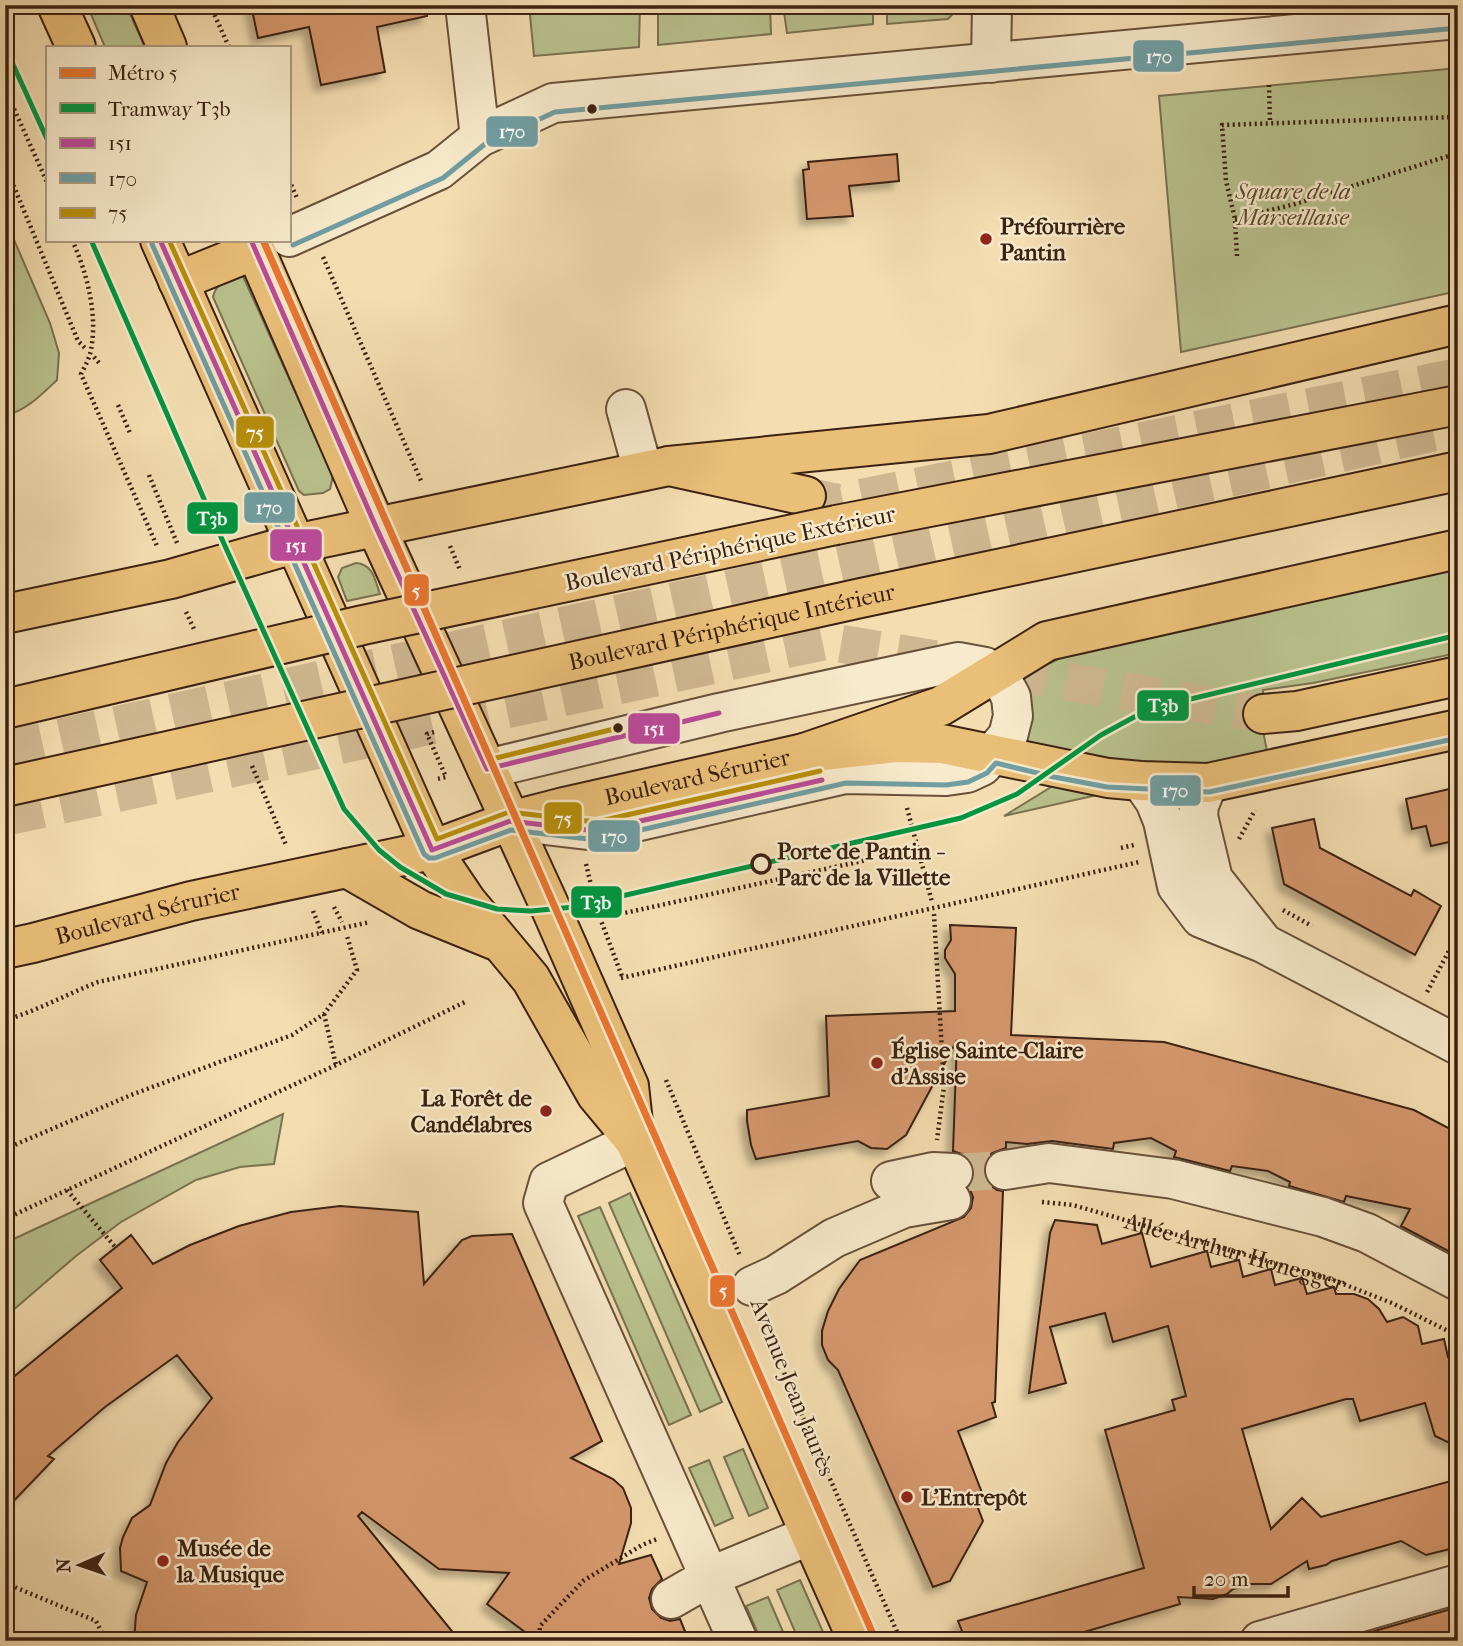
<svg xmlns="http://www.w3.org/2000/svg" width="1463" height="1646" font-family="'IM FELL French Canon',serif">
  <defs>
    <filter id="shadow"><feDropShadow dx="-6" dy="6" stdDeviation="3.5" flood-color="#0004"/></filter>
  </defs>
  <rect width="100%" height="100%" fill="#f4deb1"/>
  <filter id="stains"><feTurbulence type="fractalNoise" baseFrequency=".00286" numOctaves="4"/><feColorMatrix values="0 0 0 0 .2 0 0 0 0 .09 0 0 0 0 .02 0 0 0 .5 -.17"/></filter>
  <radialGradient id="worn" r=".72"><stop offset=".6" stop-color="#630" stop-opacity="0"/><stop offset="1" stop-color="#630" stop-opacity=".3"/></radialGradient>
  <path fill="#b9c28e" stroke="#7a7250" stroke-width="2" d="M87,5H126L145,47H105Z
    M529,5H640L639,47L534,56Z
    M658,5H770L771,34L658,45Z
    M783,5H873V24L787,33Z
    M887,5H961L948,19L887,24Z
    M1458,68V291L1181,352L1159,96Z
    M5,219L50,323L59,353L57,380C41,395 27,410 5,416Z
    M242,274L333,476L330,489L323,493L304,495L299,491L213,297C216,282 228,280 242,274Z
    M356,563C373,564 375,580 380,594L347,601L338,577L342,568Z
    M1458,568V653L1313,683L1263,690L1264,736L1268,756L1184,768L1123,762L1024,741C1029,717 1033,699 1023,677L1062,657Z
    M1056,784L1106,793L1004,816Z
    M283,1114L274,1164L240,1167L196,1180L121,1222L76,1256L5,1317V1243Z
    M630,1193L722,1402L700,1412L609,1203Z
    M600,1207L691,1415L669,1425L578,1216Z
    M743,1449L768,1508L749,1516L724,1457Z
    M709,1460L733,1518L715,1526L689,1468Z
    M800,1580L827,1641H799L777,1590Z
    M768,1597L787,1641H761L746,1606Z"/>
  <path fill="#d4976c" stroke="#3b2112" stroke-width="2" filter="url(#shadow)" d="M251,5H426L427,16L377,27L385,72L321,85L309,27L258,38Z
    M897,154L899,181L849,186L853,216L807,219L803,170L809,169L808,162Z
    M1458,787V840L1431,846L1426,826L1412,829L1406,799Z
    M1314,819L1320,848L1411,896L1414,890L1441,906L1415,955L1284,884L1272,828Z
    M950,925L1016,928L1011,1035L1164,1042L1414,1110L1458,1133V1243L1452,1253L1401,1226L1410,1209L1346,1196L1344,1202L1289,1186L1290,1182L1268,1171L1232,1166L1230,1171L1174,1157L1176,1151L1151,1138L1114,1143L1113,1149L1052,1141L1027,1144L1006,1142V1148L992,1153L985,1162L983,1173L989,1184L997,1190L1003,1191L995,1402L992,1403L996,1417L958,1431L984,1498L978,1508L983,1521L950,1581L933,1587L838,1370L828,1360L822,1345V1331L828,1311L839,1289L860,1260L964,1217L971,1208L973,1197L969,1187L975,1175L973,1164L965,1155L953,1151L957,1040L906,1135L887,1149L871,1148L858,1141L756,1159L751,1145L747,1121V1110L829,1096L826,1016L955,1011V974L945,958V950L951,940Z
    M340,1206L418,1212L424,1284L462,1240L472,1236L512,1234L602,1441L571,1458L613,1479L623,1488L631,1508V1523L619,1564L651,1555L662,1579L652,1589L649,1598L652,1609L661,1618L670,1621L680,1619L689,1641H537L487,1604L509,1573L439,1569L362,1512L358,1516L460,1641H134L136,1615L147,1582L121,1571L120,1548L123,1537L132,1518L150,1505L166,1463L178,1442L212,1398L177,1355L105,1407L48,1456L54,1459L5,1510V1384L122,1288L100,1260L131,1235L153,1264L190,1245L239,1226L291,1212Z
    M1055,1220L1097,1225L1102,1244L1142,1233L1151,1267L1207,1251L1211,1267L1239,1260L1243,1277L1271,1269L1275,1285L1302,1278L1307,1294L1334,1287L1336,1294H1354L1368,1299L1379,1309L1387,1322L1403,1317L1418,1326L1422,1344L1444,1339L1448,1357L1458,1355V1447L1435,1436L1425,1403L1360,1421L1353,1399H1346L1242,1429L1271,1529L1302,1498L1321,1517L1458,1479V1547L1426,1555L1401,1541L1332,1561L1326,1565L1309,1569L1307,1561L1271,1584H1252L1233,1589L1227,1594L1213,1599L1178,1597L1180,1604L1077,1634V1641H966L958,1621L1144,1568L1105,1430L1175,1410L1172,1400L1186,1396L1168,1326L1113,1342L1105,1313L1050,1327L1066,1383L1029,1393L1050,1233Z
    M1458,1607V1641H1358L1357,1636Z"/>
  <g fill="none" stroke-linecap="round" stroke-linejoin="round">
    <path stroke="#cfb891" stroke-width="38" stroke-dasharray="38 19" stroke-linecap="butt" d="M953,1173L1005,1170"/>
    <path stroke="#cfb891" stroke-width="38" stroke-dasharray="38 19" stroke-linecap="butt" d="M806,496L837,503L1458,377
      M5,750L1458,427
      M5,817L825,641L1263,714"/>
    <defs>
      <path id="minor" d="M465,5L480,137
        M991,63L992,5
        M289,237L439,170L480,137L553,103L1458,19
        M626,409L643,471
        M487,769L719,713L958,662L985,667L994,673L1004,684L1011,697L1013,716L1008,736L982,766L967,773L946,776L845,774L596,831L511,821
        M1141,781L1155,801L1163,821L1177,886L1201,918L1263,943L1458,1045
        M1208,783L1199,805L1198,816L1213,879L1262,941
        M635,1141L549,1182L543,1203L738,1641
        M1005,1170L1049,1163L1173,1179L1323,1217L1367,1233L1458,1281
        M891,1181L933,1172L953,1173
        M752,1286L776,1275L834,1238L904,1208L951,1200
        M671,1599L711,1576L811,1535
        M1260,1641L1458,1584"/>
      <g id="major">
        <path d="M57,5L76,47"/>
        <path d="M149,5L167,47"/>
        <path d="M160,240L432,850L467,902L531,979L596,1094L635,1141L858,1641"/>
        <path d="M251,240L376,527L551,909L629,1086L635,1141"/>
        <path d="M178,281L255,250"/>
        <path d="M5,614L171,579L294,544L669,466L806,496"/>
        <path d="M1263,714L1297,711L1458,676"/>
        <path d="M347,868L420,910L494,940"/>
        <path id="s2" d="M5,949L33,943L191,901L432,850L510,821L564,807L804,753L896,743L942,744L1108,778L1141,781L1208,783L1458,729"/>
      </g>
      <path id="highway" d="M669,466L989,434L1458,324
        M836,525L1458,405
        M804,753L941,706L1047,641L1458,549"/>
    </defs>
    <use href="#minor" stroke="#69503a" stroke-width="42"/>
    <use href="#major" stroke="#3b2112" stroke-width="42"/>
    <use href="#highway" stroke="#3b2112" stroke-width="42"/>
    <g stroke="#3b2112" stroke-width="4.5" stroke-dasharray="2 3.5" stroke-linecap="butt">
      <path d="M210,5L229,47"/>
      <path d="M1269,85L1270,122"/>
      <path d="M5,89L47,182"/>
      <path d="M5,165L78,341L85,348"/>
      <path d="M289,180L297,198"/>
      <path d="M1235,219L1295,204L1458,153"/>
      <path d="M72,240C87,272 99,318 90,354C88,361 84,368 81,374L157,546"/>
      <path d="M1237,256L1235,219L1226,181L1222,125L1458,117"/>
      <path d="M323,257L422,483"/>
      <path d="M94,357L101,365"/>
      <path d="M118,405L130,433"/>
      <path d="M149,475L177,543"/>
      <path d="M450,546L460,570"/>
      <path d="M186,612L194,629"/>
      <path d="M434,732L427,734L446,777L437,779"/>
      <path d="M252,766L286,845"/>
      <path d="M907,808L932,902"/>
      <path d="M1239,839L1255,810"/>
      <path d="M1121,848L1134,845"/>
      <path d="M586,864L597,910L623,979"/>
      <path d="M334,907L342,922"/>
      <path d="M1283,910L1312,926"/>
      <path d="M313,911L322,933"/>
      <path d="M620,914L917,849"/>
      <path d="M934,914L944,1086L937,1140"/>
      <path d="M621,978L1139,862"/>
      <path d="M1427,992L1458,934"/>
      <path d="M324,1014L336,1065"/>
      <path d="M5,1020C37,1011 67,994 98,982L370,922"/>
      <path d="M666,1080L740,1256"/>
      <path d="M5,1149L131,1095L292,1035L324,1014L357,970L347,936"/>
      <path d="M67,1190L116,1248"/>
      <path id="s1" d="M1042,1202L1073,1205L1333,1280L1392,1303L1458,1336"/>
      <path d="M5,1219L336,1065L467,1001"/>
      <path d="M763,1316L788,1383L901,1641"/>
      <path d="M5,1583L96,1621L106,1641"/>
      <path d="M539,1641L540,1626L583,1581L642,1545L657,1539"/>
    </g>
    <use href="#minor" stroke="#f8eacc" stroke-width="38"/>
    <use href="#major" stroke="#eabf78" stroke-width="38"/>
    <use href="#highway" stroke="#eabf78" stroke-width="38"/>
    <defs>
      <g id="highway-bridge">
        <path d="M5,709L363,625L836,525"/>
        <path id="s3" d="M5,787L861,598L1458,471"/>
      </g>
    </defs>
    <use href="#highway-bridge" stroke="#3b2112" stroke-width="42" stroke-linecap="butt"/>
    <use href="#highway-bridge" stroke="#eabf78" stroke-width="38"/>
    <defs>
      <path id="bus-1" d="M160,240L432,850
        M251,240L376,527L487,769
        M487,769L719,713
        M432,850L510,821L596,831L822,780"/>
      <path id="bus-2" d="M152,244L424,854L429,858H435L511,830L597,840L846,783L946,785L968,782L987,773L996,763L1054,777L1107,787L1209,792L1458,738
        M293,245L443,178L485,144L555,112L1458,28"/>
      <path id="bus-3" d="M169,240L437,839L509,812L596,822L820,771
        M260,240L384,523L492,759L618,728"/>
    </defs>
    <use href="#bus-1" stroke="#f8eacc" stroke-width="10"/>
    <use href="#bus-2" stroke="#f8eacc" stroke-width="10"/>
    <use href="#bus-3" stroke="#f8eacc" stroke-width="10"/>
    <use href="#bus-1" stroke="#bb4a9b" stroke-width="5"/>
    <use href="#bus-2" stroke="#709ea2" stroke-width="5"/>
    <use href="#bus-3" stroke="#b88f0a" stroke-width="5"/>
    <defs>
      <path id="tram-1" d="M5,47L47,139
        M91,240L211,515L344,809L379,850L400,867L446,894L497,909L531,911L574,907L961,818L1017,794L1101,735L1149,709L1458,635"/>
    </defs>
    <use href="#tram-1" stroke="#f8eacc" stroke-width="10"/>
    <use href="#tram-1" stroke="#009641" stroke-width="5"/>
    <defs>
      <path id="metro-1" d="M263,240L876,1641"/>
    </defs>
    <use href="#metro-1" stroke="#f8eacc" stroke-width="12"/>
    <use href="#metro-1" stroke="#eb762f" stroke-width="7"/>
  </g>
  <g fill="#3b2112" stroke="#f8eacc" stroke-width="2.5">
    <circle cx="592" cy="109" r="6"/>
    <circle cx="618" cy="728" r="6"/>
  </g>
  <g fill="#8f2418" stroke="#f8eacc" stroke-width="2.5">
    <circle cx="986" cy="239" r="7"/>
    <circle cx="877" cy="1063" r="7"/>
    <circle cx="546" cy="1111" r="7"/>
    <circle cx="907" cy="1497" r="7"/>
    <circle cx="163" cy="1561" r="7"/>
  </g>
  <circle fill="#f8eacc" stroke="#3b2112" stroke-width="3.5" cx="761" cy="864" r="9"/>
  <g text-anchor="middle" stroke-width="5" stroke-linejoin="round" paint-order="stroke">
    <g font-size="23" font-style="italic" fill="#5a4931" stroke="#f8eacc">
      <text x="1293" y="199">Square de la<tspan x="1293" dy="26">Marseillaise</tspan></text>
    </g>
    <g font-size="23" font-weight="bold" fill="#3b2112" stroke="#f8eacc" text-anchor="start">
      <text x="1000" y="234">Préfourrière<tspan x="1000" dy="26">Pantin</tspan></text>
      <text x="891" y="1058">Église Sainte-Claire<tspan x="891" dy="26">d'Assise</tspan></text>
      <text x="532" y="1106" text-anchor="end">La Forêt de<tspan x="532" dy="26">Candélabres</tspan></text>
      <text x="921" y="1505">L'Entrepôt</text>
      <text x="177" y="1556">Musée de<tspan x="177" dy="26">la Musique</tspan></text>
    </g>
    <g font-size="23" fill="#3b2112" stroke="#f8eacc">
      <text transform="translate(730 548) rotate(-12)" y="8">Boulevard Périphérique Extérieur</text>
      <text dy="8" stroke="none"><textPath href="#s3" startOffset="744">Boulevard Périphérique Intérieur</textPath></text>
      <text dy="8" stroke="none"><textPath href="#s2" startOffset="714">Boulevard Sérurier</textPath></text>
      <text dy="8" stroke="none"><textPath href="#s2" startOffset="147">Boulevard Sérurier</textPath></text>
      <text dy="8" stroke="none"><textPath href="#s1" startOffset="200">Allée Arthur Honegger</textPath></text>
      <text transform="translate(793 1387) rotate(68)" y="8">Avenue Jean Jaurès</text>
    </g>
    <g font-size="23" font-weight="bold" fill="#3b2112" stroke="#f8eacc" text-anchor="start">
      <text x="777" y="859">Porte de Pantin -<tspan x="777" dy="26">Parc de la Villette</tspan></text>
    </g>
  </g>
  <g stroke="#f8eacc" stroke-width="2.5">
    <rect x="1132" y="39" width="53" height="34" rx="7" fill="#709ea2"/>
    <rect x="485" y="115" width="54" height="33" rx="7" fill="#709ea2"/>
    <rect x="235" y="415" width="40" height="34" rx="7" fill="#b88f0a"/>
    <rect x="243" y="491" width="53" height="33" rx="7" fill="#709ea2"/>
    <rect x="186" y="501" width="53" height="34" rx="7" fill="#009641"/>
    <rect x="269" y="528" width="54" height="34" rx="7" fill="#bb4a9b"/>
    <rect x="403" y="573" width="27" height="34" rx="7" fill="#eb762f"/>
    <rect x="1136" y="689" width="54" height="33" rx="7" fill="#009641"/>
    <rect x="627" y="712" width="54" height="33" rx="7" fill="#bb4a9b"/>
    <rect x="1149" y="774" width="53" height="33" rx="7" fill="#709ea2"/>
    <rect x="543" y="801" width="40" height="34" rx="7" fill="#b88f0a"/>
    <rect x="587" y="819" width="54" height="34" rx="7" fill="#709ea2"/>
    <rect x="570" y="885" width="53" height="34" rx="7" fill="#009641"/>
    <rect x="709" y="1274" width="27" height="34" rx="7" fill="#eb762f"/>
  </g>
  <g font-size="19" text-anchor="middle" font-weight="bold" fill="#fff">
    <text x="1159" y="63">170</text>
    <text x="512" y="138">170</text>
    <text x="255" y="439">75</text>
    <text x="269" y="514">170</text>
    <text x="212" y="525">T3b</text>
    <text x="296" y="552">151</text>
    <text x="416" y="597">5</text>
    <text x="1163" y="712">T3b</text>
    <text x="654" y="735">151</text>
    <text x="1175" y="797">170</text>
    <text x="563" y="825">75</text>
    <text x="614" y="843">170</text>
    <text x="596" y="909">T3b</text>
    <text x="723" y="1297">5</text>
  </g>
  <rect width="1463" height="1646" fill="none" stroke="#f4deb1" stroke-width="28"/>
  <rect x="7" y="7" width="1449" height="1632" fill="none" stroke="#3b2112" stroke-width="3.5"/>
  <rect x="14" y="14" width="1435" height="1618" fill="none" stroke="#3b2112" stroke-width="2"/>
  <rect x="46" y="46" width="245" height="196" fill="#f8eacc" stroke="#ac9a82" stroke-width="2"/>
  <rect x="60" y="68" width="35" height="10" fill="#eb762f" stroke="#ac9a82" stroke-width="2"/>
  <text x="108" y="80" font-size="21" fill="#3b2112">Métro 5</text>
  <rect x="60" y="103" width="35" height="10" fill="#009641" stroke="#ac9a82" stroke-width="2"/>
  <text x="108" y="116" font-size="21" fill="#3b2112">Tramway T3b</text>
  <rect x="60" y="138" width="35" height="10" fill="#bb4a9b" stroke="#ac9a82" stroke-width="2"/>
  <text x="108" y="150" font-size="21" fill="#3b2112">151</text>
  <rect x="60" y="173" width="35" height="10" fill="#709ea2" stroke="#ac9a82" stroke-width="2"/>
  <text x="108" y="186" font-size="21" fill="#3b2112">170</text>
  <rect x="60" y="208" width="35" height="10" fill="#b88f0a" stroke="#ac9a82" stroke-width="2"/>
  <text x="108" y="220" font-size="21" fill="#3b2112">75</text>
  <g transform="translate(80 1565) rotate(268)" stroke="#f8eacc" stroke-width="5" paint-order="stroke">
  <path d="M0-5L12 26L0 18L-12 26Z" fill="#3b2112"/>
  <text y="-10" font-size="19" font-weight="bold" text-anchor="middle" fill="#3b2112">N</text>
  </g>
  <path d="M1194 1586v10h94v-10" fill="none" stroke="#3b2112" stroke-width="3.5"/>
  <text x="1204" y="1586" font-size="21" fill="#3b2112" stroke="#f8eacc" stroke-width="5" paint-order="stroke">20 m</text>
  <rect width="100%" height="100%" filter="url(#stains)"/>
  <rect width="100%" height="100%" fill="url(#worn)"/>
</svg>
